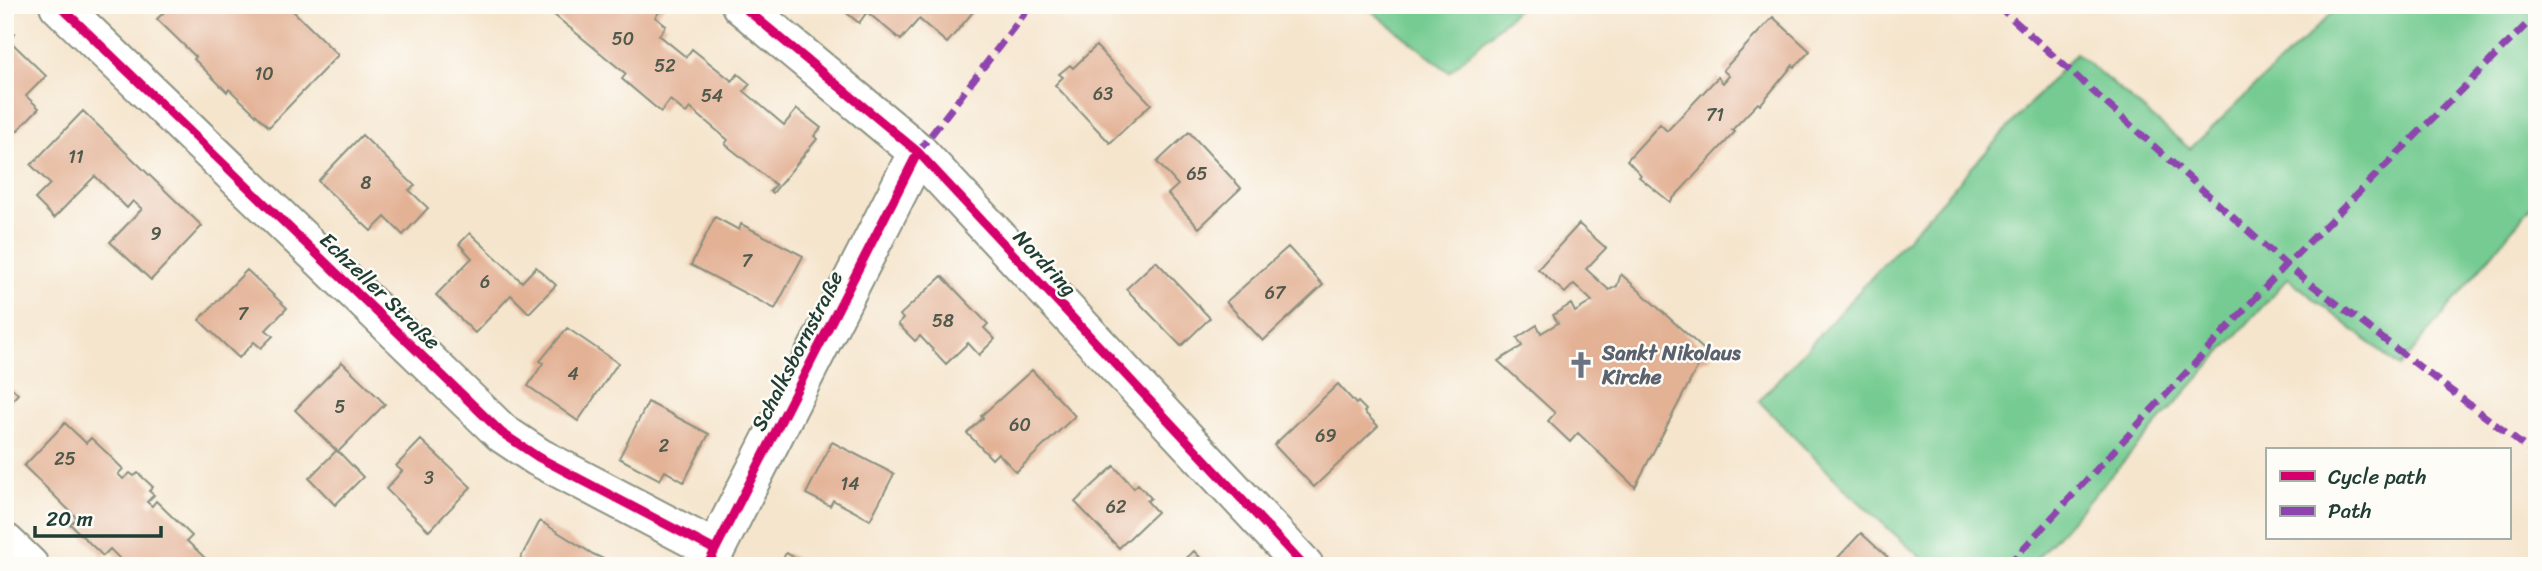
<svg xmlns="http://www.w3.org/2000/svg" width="2542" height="571" font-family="Sriracha,sans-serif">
  <rect width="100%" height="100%" fill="#fdfcf7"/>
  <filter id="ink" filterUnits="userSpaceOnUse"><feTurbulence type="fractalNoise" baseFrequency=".0143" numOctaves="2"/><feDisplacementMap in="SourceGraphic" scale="14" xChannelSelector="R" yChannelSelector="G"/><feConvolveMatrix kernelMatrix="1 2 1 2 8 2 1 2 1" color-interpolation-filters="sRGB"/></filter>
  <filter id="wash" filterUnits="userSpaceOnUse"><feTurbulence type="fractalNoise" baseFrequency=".00686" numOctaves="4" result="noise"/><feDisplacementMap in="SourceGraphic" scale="28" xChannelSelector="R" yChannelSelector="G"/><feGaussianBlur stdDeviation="1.57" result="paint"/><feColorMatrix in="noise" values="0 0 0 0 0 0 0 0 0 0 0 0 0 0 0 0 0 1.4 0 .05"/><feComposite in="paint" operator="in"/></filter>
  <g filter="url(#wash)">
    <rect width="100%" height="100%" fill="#f5e5cd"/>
    <path fill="#74cb91" stroke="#4a8462" stroke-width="2" d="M1364,5H1522L1449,72Z
      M2340,5H2537V199L2400,367L2288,278L2030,566H1930L1847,491L1759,401L2076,53L2190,149Z"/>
    <g id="blocks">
      <path fill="#e3b194" d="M171,5H280L284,10L288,6L338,55L269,127L229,89L227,92L194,59L196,57L157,19Z
        M542,5H665L655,17L666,26L659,35L686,57L692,49L732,81L738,74L750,84L744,91L784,125L797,109L821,128L814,136L817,139L773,193L770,191L776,185L725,144L728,140L690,108L686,113L670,100L661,112L622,79L626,74Z
        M845,5H974L970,10L973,12L947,43L919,19L901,40L867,12L859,23L842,9Z
        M1773,17L1810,51L1795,67L1793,65L1760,105L1758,103L1732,130L1735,132L1670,202L1639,177L1641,175L1627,160L1660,124L1667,131L1718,77L1723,83L1729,76L1723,70Z
        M5,24L15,34L9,40L46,76L26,96L39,108L14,134L5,126Z
        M1096,46L1151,104L1110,143L1055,85L1063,77L1059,74L1070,65L1073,68Z
        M83,111L202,226L151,280L110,242L142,209L133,201L127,208L95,176L54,218L35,199L50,184L31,165Z
        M1189,132L1241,188L1199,228L1168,194L1178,185L1157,162Z
        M362,135L415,186L409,190L428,208L403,235L385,217L371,231L318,181Z
        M715,217L739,230L741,224L803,256L775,309L691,265Z
        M1579,224L1606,248L1586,269L1609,290L1617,286L1621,274L1712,357L1700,362L1635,487L1578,433L1570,442L1548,421L1555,413L1498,361L1522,346L1517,338L1537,325L1541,333L1558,323L1553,315L1571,304L1575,312L1592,301L1574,284L1565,293L1538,269Z
        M470,233L522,282L536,267L556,285L529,313L511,295L475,333L436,295L472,258L459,244Z
        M1288,247L1323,285L1263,341L1226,302Z
        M1156,261L1210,318L1181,346L1126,289Z
        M247,270L287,308L266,330L273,336L261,348L254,342L239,358L199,320Z
        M942,276L988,324L984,328L995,339L979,355L968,343L946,364L920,336L915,341L898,324L903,319L900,315Z
        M567,328L618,363L578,421L528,386L543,363L540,361Z
        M342,362L385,404L338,452L295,410Z
        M1032,370L1075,416L1016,472L998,453L992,459L967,433L983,418L981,416Z
        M5,381L18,394L5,408Z
        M1338,384L1356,404L1358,402L1366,410L1364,412L1378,426L1314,487L1274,445Z
        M648,402L709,434L684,482L665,471L660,480L619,458Z
        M65,423L86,443L91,438L106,452L123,469L118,474L123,479L130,473L134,476L138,473L153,487L149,491L154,495L147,502L152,506L156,501L192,536L187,541L205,558L197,566H127L110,549L103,556L70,524L77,518L24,466Z
        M421,440L471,487L429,531L386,489L402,471L396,466Z
        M832,442L894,474L870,520L833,500L830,506L806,494Z
        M337,450L363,477L335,505L309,478Z
        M1114,466L1134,488L1138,484L1151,498L1147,501L1157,512L1119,548L1075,502Z
        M540,521L593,554L618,566H528L519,561Z
        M1861,533L1897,566H1830Z
        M1194,551L1207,565L1211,561L1216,566H1178Z
        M786,553L812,566H779Z"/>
    </g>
  </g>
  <g filter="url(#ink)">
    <use href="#blocks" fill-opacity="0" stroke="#8a9180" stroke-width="2"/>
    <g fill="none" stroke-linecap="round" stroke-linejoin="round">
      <defs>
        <path id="minor" d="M59,5L502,433L538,457L715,550
          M741,5L918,152L1304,566
          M5,543L29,566
          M707,566L918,152"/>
      </defs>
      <use href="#minor" stroke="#8a9180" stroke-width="42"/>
      <use href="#minor" stroke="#fff" stroke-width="38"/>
      <path stroke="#8e44ad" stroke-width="7" stroke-dasharray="14 7" stroke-linecap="butt" d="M1997,5L2286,265L2537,456
        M918,152L1031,5
        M2007,566L2286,265L2537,14"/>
      <defs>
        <path id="cycleway" d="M59,5L502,433L538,457L715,550
          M741,5L918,152L1304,566
          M707,566L918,152"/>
      </defs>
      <use href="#cycleway" stroke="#fdfcf7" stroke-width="13"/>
      <use href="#cycleway" stroke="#d6006c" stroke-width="9"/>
    </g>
  </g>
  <defs>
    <symbol id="church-bare" viewBox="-9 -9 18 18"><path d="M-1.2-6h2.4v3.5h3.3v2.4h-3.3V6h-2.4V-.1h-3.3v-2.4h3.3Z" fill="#6b7280" stroke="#fdfcf7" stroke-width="2.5" paint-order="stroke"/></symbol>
  </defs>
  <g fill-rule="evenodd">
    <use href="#church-bare" x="1562" y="346" width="38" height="38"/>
  </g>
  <g text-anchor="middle" stroke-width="5" stroke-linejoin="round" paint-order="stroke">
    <g font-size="18" fill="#505a4c">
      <text x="623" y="45">50</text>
      <text x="665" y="72">52</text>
      <text x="264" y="80">10</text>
      <text x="1103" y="100">63</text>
      <text x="712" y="102">54</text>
      <text x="1715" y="121">71</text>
      <text x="76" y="163">11</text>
      <text x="1197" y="180">65</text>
      <text x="366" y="189">8</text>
      <text x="156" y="240">9</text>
      <text x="747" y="267">7</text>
      <text x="485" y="288">6</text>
      <text x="1275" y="299">67</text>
      <text x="243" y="320">7</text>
      <text x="943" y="327">58</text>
      <text x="573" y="380">4</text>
      <text x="340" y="413">5</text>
      <text x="1020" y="431">60</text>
      <text x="1326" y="442">69</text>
      <text x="664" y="452">2</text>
      <text x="65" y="465">25</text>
      <text x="429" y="484">3</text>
      <text x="850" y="490">14</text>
      <text x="1116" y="513">62</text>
    </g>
    <g font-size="21" fill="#1f3d34" stroke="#fdfcf7">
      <text transform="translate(1045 263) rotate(47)" y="7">Nordring</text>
      <text transform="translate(380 291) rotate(44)" y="7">Echzeller Straße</text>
      <text transform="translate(797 351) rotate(-63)" y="7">Schalksbornstraße</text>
    </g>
    <g font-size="21" font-weight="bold" fill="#5b616d" stroke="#fdfcf7" text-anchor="start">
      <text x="1602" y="360">Sankt Nikolaus<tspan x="1602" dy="24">Kirche</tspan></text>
    </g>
  </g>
  <rect width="2542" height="571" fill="none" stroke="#fdfcf7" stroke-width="28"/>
  <rect x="2266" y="448" width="245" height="91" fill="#fdfcf7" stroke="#a4b0a9" stroke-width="2"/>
  <rect x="2280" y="471" width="35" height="10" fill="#d6006c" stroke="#a4b0a9" stroke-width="2"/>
  <text x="2328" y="484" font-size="21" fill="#1f3d34">Cycle path</text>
  <rect x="2280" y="506" width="35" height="10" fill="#8e44ad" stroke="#a4b0a9" stroke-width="2"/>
  <text x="2328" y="518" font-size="21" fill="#1f3d34">Path</text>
  <path d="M35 526v10h126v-10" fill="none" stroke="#1f3d34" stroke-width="3.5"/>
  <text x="46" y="526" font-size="21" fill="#1f3d34" stroke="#fdfcf7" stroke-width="5" paint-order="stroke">20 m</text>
</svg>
